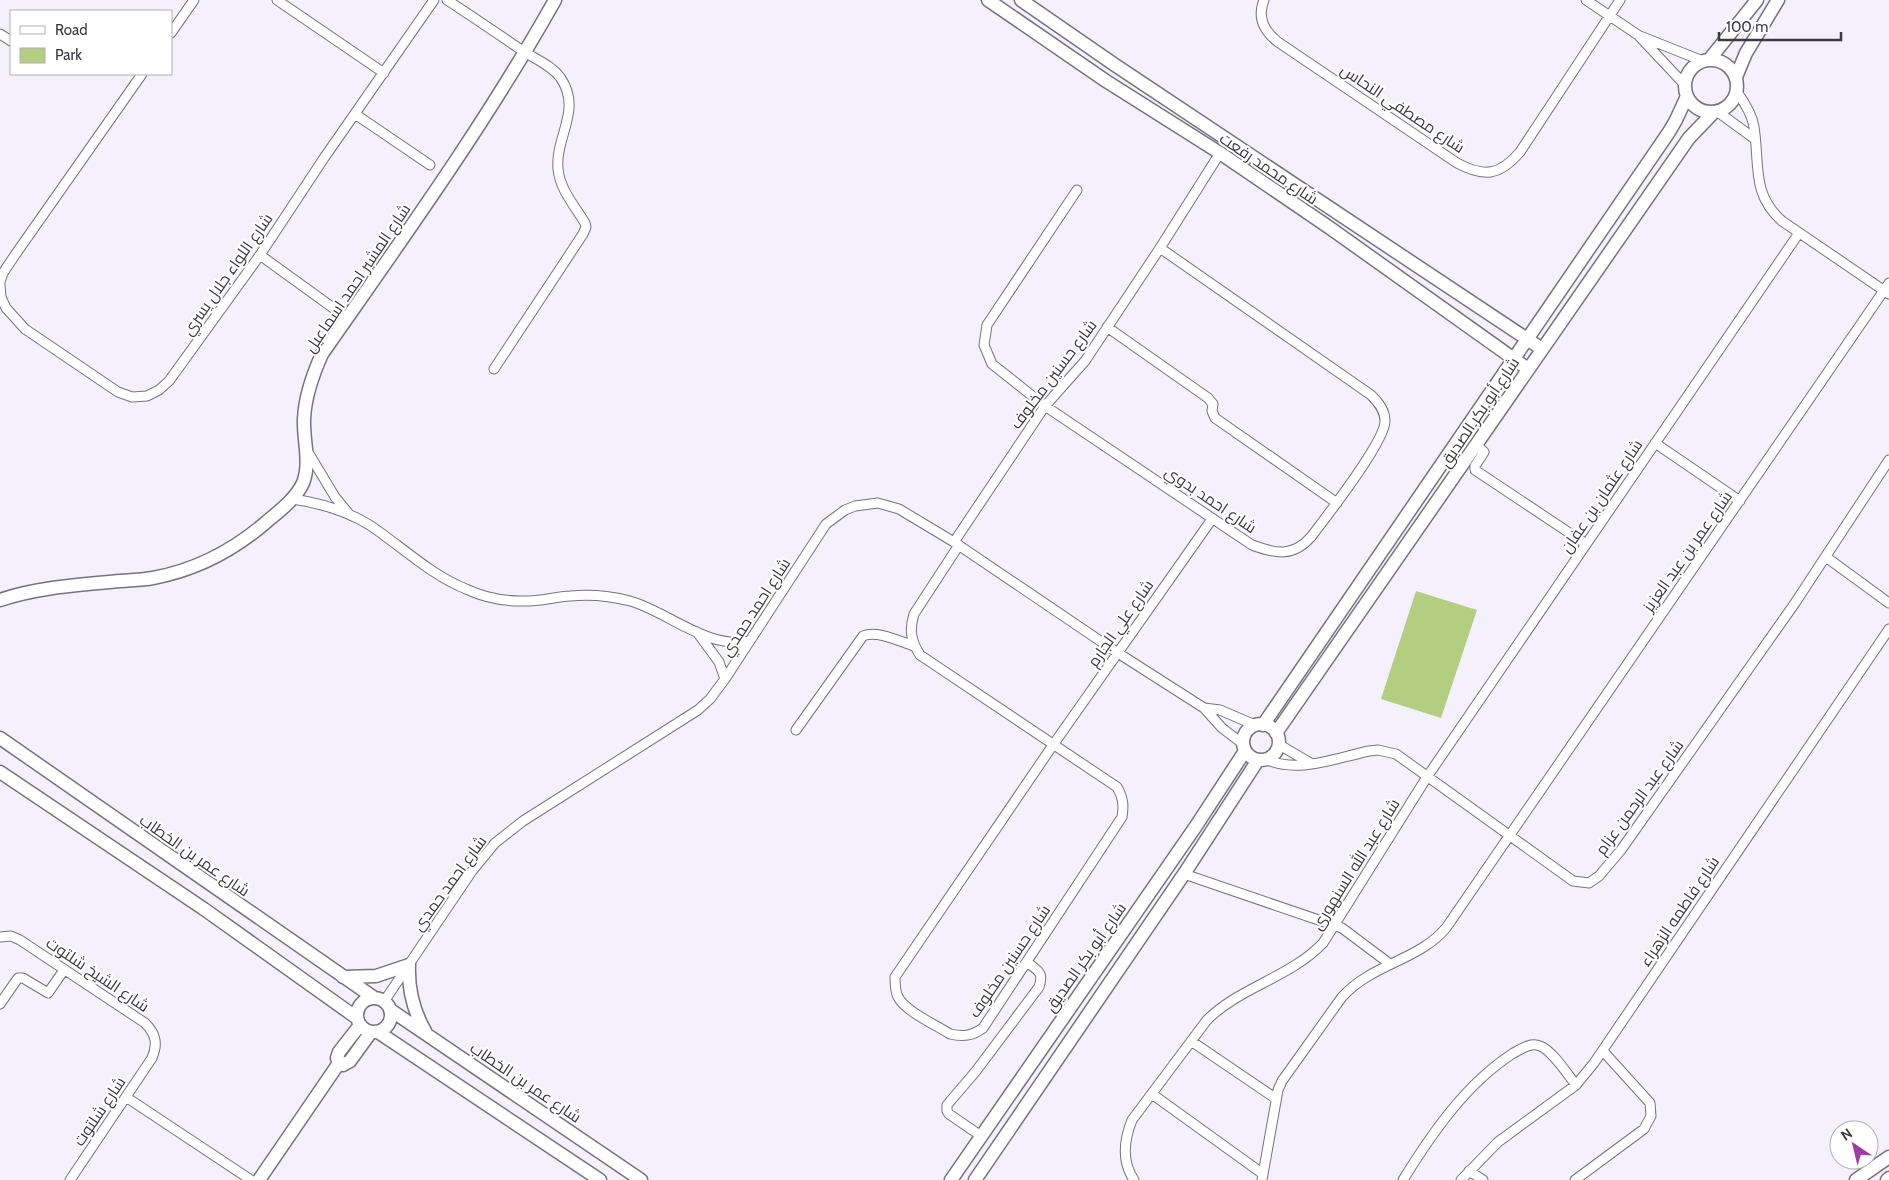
<svg xmlns="http://www.w3.org/2000/svg" width="1889" height="1180" font-family="Cabin,Cairo,sans-serif">
  <rect width="100%" height="100%" fill="#f4f1fc"/>
  <path fill="#b3ce81" d="M1416,591L1477,610L1441,718L1381,699Z"/>
  <g fill="none" stroke-linecap="round" stroke-linejoin="round">
    <defs>
      <path id="street" d="M277,0L384,73
        M447,0C473,17 498,34 523,51C535,59 551,65 560,77C583,110 555,136 558,169C560,190 575,206 585,223L586,227L583,234L494,369
        M1264,0C1257,17 1264,31 1278,42L1457,163C1485,178 1500,175 1520,152L1620,0
        M1586,0L1638,35L1685,85
        M171,33L194,0
        M0,34L11,41
        M1640,36L1703,61
        M1737,92C1745,103 1752,114 1754,127C1760,164 1751,194 1782,221L1889,294
        M1718,112L1755,139
        M355,114L430,165
        M1077,190L987,325L984,345L992,364L1045,406L1252,545C1276,554 1293,557 1311,537C1326,517 1385,442 1385,421C1385,410 1378,402 1371,395L1160,248
        M260,255L347,318
        M0,282L3,273L15,255L142,74
        M0,285L1,297L6,308L25,329L118,392L132,397L147,396L159,390L169,381L260,255L324,158L434,0
        M1107,327L1208,398L1213,404L1212,411L1215,418L1337,503
        M1655,443L1740,501
        M1476,445L1484,452L1475,466V470L1586,544
        M308,452L335,497L349,514
        M293,499C319,503 348,511 371,526C402,547 431,575 466,589C483,597 502,601 521,601C537,602 554,597 570,596C590,594 611,596 630,601C669,612 707,650 750,641
        M954,542L1045,406L1085,361L1160,248L1220,153
        M959,545L914,614C909,630 911,641 920,655C985,699 1051,743 1117,787C1123,797 1124,805 1122,817L983,1028C972,1036 963,1037 950,1034C936,1025 905,1011 898,997C895,991 895,984 895,977L1053,745L1212,519
        M1826,557L1889,603
        M697,632L719,662L725,679
        M1204,708L1220,710L1255,725
        M796,730L863,636C877,630 899,641 914,646
        M1278,744L1312,764
        M1265,759C1298,774 1336,758 1369,751L1378,750L1396,754L1573,881L1589,883L1599,876L1621,850L1795,603L1889,460
        M1184,874L1342,928L1390,964
        M0,937L11,936L20,940L145,1023C156,1034 158,1044 152,1058L70,1180
        M385,1000L472,871L495,843L523,821L698,710L710,699L725,679L826,524L845,510L855,506L878,503L899,509L954,542L1118,653L1204,708L1222,728L1243,744
        M0,1004L18,978H23L48,993L64,970
        M1191,1041L1275,1098
        M1152,1094L1263,1174
        M126,1097L251,1180
        M981,1136L949,1114L947,1111V1105L976,1071L1039,987C1044,972 1038,971 1027,962
        M1469,1171L1483,1180
        M1134,1180C1121,1161 1124,1140 1132,1120L1207,1020C1240,987 1291,977 1323,943L1427,777L1799,233
        M1262,1180L1278,1090L1282,1081L1342,997C1373,963 1418,961 1446,928L1889,283
        M1403,1180C1432,1133 1466,1084 1512,1054C1521,1049 1531,1042 1540,1046C1552,1050 1568,1075 1576,1085
        M1461,1180L1498,1142L1576,1085L1594,1063L1889,629
        M1575,1180L1644,1129L1651,1116L1650,1103L1603,1051"/>
      <path id="secondary" d="M988,0L1106,81L1220,153L1330,228L1528,369
        M1021,0L1115,65L1542,349
        M1685 86a26 26 0 1 1 52 0a26 26 0 1 1-52 0Z
        M1709,60L1757,0
        M1736,77L1746,53L1778,0
        M0,600C38,587 80,585 120,581C131,580 142,580 153,578C196,570 231,552 264,524C278,512 295,500 303,483C311,463 303,439 304,419C305,396 313,374 322,354C403,238 486,123 555,0
        M1243 742a18 18 0 1 1 36 0a18 18 0 1 1-36 0Z
        M1263,725L1669,132L1676,120L1687,96
        M1276,733L1689,138L1714,112
        M0,738L373,997
        M0,772L204,909L357,1018
        M343,977L376,976L409,965C408,989 413,1010 425,1031
        M357 1015a17 17 0 1 1 34 0a17 17 0 1 1-34 0Z
        M392,1011L641,1180
        M378,1032L600,1180
        M339,1063L343,1065L350,1061L371,1032
        M339,1063L337,1058L339,1052L360,1025
        M259,1180L339,1063
        M951,1180L1196,826L1245,751
        M975,1180L1184,874L1258,760
        M1856,1180L1889,1157
        M1887,1180L1889,1178"/>
    </defs>
    <use href="#street" stroke="#777283" stroke-width="11"/>
    <use href="#secondary" stroke="#777283" stroke-width="15"/>
    <use href="#street" stroke="#fff" stroke-width="9"/>
    <use href="#secondary" stroke="#fff" stroke-width="12"/>
  </g>
  <g text-anchor="middle" stroke-width="4" stroke-linejoin="round" paint-order="stroke">
    <g font-size="16" fill="#3b3941" stroke="#fff">
      <text transform="translate(1403 108) rotate(34)" y="6">شارع مصطفي النحاس</text>
      <text transform="translate(1269 168) rotate(34)" y="6">شارع محمد رفعت</text>
      <text transform="translate(227 274) rotate(-55)" y="6">شارع اللواء جلال يسري</text>
      <text transform="translate(357 278) rotate(-56)" y="6">شارع المشير احمد اسماعيل</text>
      <text transform="translate(1053 374) rotate(-53)" y="6">شارع حسنين مخلوف</text>
      <text transform="translate(1479 412) rotate(-56)" y="6">شارع أبو بكر الصديق</text>
      <text transform="translate(1601 496) rotate(-56)" y="6">شارع عثمان بن عفان</text>
      <text transform="translate(1211 499) rotate(34)" y="6">شارع احمد بدوي</text>
      <text transform="translate(1687 551) rotate(-55)" y="6">شارع عمر بن عبد العزيز</text>
      <text transform="translate(755 607) rotate(-57)" y="6">شارع احمد حمدي</text>
      <text transform="translate(1120 623) rotate(-55)" y="6">شارع علي الجارم</text>
      <text transform="translate(1639 797) rotate(-54)" y="6">شارع عبد الرحمن عزام</text>
      <text transform="translate(195 855) rotate(35)" y="6">شارع عمر بن الخطاب</text>
      <text transform="translate(1355 864) rotate(-58)" y="6">شارع عبد الله السنهورى</text>
      <text transform="translate(449 883) rotate(-54)" y="6">شارع احمد حمدي</text>
      <text transform="translate(1679 911) rotate(-56)" y="6">شارع فاطمه الزهراء</text>
      <text transform="translate(1085 957) rotate(-55)" y="6">شارع أبو بكر الصديق</text>
      <text transform="translate(1009 961) rotate(-56)" y="6">شارع حسنين مخلوف</text>
      <text transform="translate(98 974) rotate(34)" y="6">شارع الشيخ شلتوت</text>
      <text transform="translate(526 1082) rotate(34)" y="6">شارع عمر بن الخطاب</text>
      <text transform="translate(99 1111) rotate(-56)" y="6">شارع شلتوت</text>
    </g>
  </g>
  <rect x="10" y="10" width="162" height="65" fill="#ffffff" stroke="#b1b0b3"/>
  <rect x="20" y="26" width="25" height="8" fill="#ffffff" stroke="#b1b0b3"/>
  <text x="55" y="35" font-size="15" fill="#3b3941">Road</text>
  <rect x="20" y="48" width="25" height="15" fill="#b3ce81" stroke="#b1b0b3"/>
  <text x="55" y="60" font-size="15" fill="#3b3941">Park</text>
  <g transform="translate(1854 1145) rotate(325)"><circle r="24" fill="#ffffff" stroke="#b1b0b3"/>
  <path d="M0-4L9 19L0 12L-9 19Z" fill="#9f3ca2"/>
  <text y="-8" font-size="14" font-weight="bold" text-anchor="middle" fill="#3b3941">N</text>
  </g>
  <path d="M1719 32v8h122v-8" fill="none" stroke="#3b3941" stroke-width="2.5"/>
  <text x="1726" y="32" font-size="15" fill="#3b3941" stroke="#ffffff" stroke-width="4" paint-order="stroke">100 m</text>
</svg>
